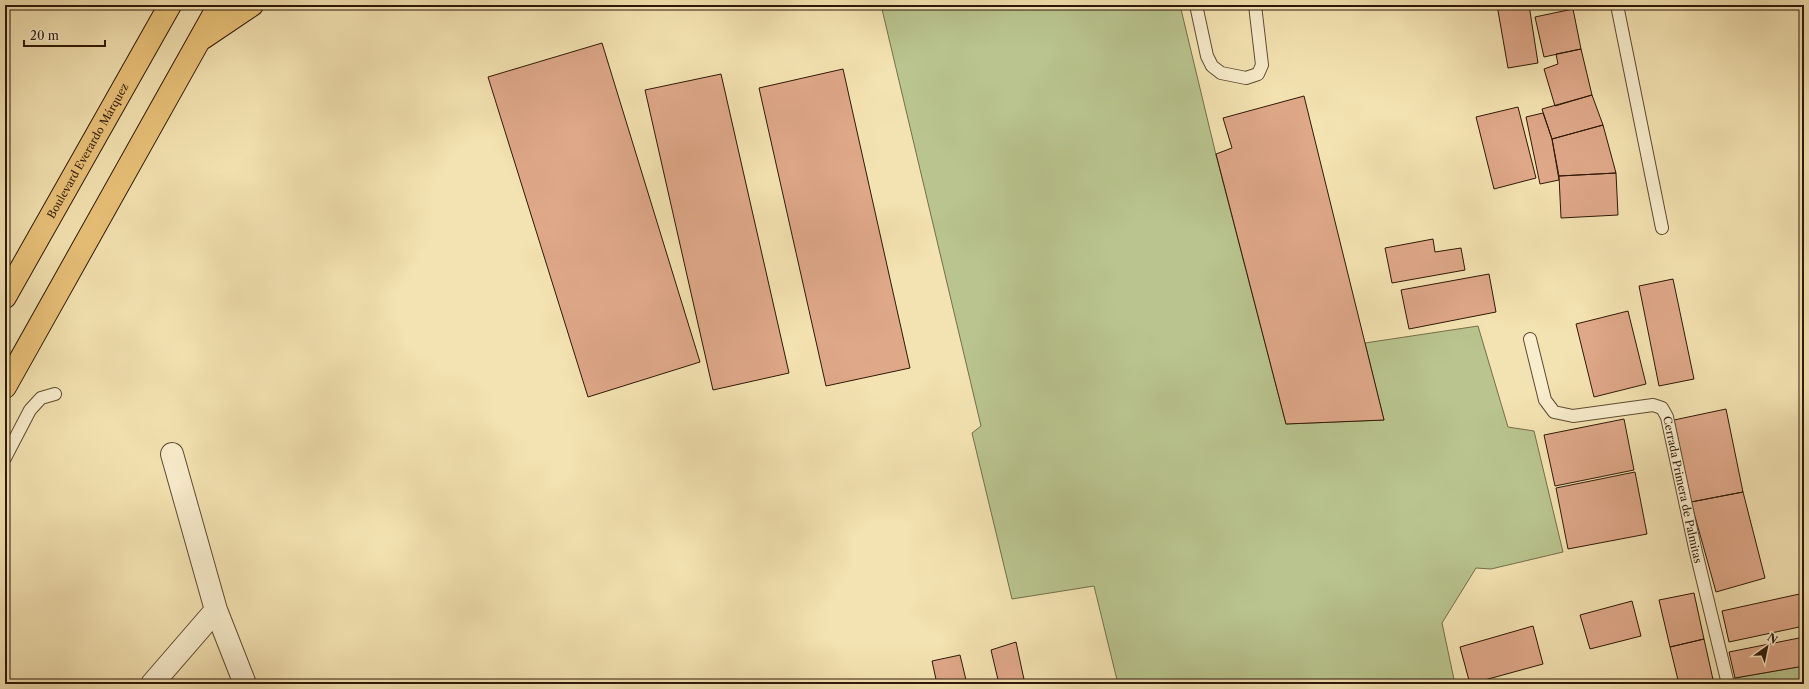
<svg xmlns="http://www.w3.org/2000/svg" width="1809" height="689" font-family="'Libre Caslon Text',serif">
  <rect width="100%" height="100%" fill="#f4e3b2"/>
  <filter id="stains"><feTurbulence type="fractalNoise" baseFrequency=".005" numOctaves="4"/><feColorMatrix values="0 0 0 0 .2 0 0 0 0 .09 0 0 0 0 .02 0 0 0 .5 -.17"/></filter>
  <radialGradient id="worn" r=".72"><stop offset=".6" stop-color="#630" stop-opacity="0"/><stop offset="1" stop-color="#630" stop-opacity=".3"/></radialGradient>
  <path fill="#b9c48e" stroke="#736e4a" d="M881,5H1180L1216,155L1286,424L1384,420L1365,343L1478,326L1508,427L1534,431L1563,552L1491,569L1476,568L1442,623L1455,684H1118L1094,586L1012,599L972,433L981,426Z
    M1804,666V684H1736L1735,678Z"/>
  <path fill="#dfa889" stroke="#2d1807" d="M1497,5H1529L1538,63L1508,68Z
    M1573,9L1581,49L1544,57L1535,17Z
    M602,43L700,362L588,397L488,77Z
    M1581,49L1592,95L1555,106L1544,69L1558,64L1556,54Z
    M843,69L910,368L826,386L759,88Z
    M721,74L789,373L713,390L645,90Z
    M1592,95L1603,125L1552,139L1542,109Z
    M1304,96L1365,343L1384,420L1286,424L1216,154L1232,148L1223,118Z
    M1518,107L1536,178L1494,189L1476,117Z
    M1543,113L1552,139L1559,180L1540,184L1526,117Z
    M1603,125L1616,173L1559,176L1552,139Z
    M1616,173L1618,215L1561,218L1559,176Z
    M1433,239L1435,252L1461,248L1465,270L1392,283L1385,248Z
    M1489,274L1496,312L1409,329L1401,290Z
    M1673,279L1694,379L1659,386L1639,286Z
    M1628,311L1646,384L1594,397L1576,324Z
    M1726,409L1743,492L1691,502L1674,420Z
    M1624,419L1634,470L1555,486L1544,435Z
    M1635,472L1647,534L1568,549L1556,488Z
    M1743,492L1765,578L1716,592L1691,502Z
    M1694,593L1704,639L1670,647L1659,600Z
    M1804,593V626L1729,642L1722,611Z
    M1632,601L1641,636L1590,649L1580,615Z
    M1533,626L1543,664L1470,684L1460,647Z
    M1804,637V666L1735,678L1729,652Z
    M1704,639L1714,684H1679L1670,647Z
    M1016,642L1025,684H999L991,650Z
    M960,655L967,684H937L932,661Z"/>
  <g fill="none" stroke-linecap="round" stroke-linejoin="round">
    <defs>
      <g id="lane">
        <path d="M1196,5L1207,56L1212,66L1221,73L1246,78L1258,74L1262,65L1255,5"/>
        <path d="M1617,5L1662,228"/>
        <path id="s1" d="M1530,339L1545,400L1554,412L1573,416L1653,405L1662,408L1667,417L1695,548L1728,684"/>
        <path d="M5,458L30,410L41,398L55,394"/>
      </g>
      <path id="street" d="M172,454L216,610L245,684
        M152,684L216,610"/>
      <g id="primary">
        <path d="M203,38L252,5"/>
        <path id="s2" d="M5,297L170,5"/>
        <path d="M5,387L219,5"/>
      </g>
    </defs>
    <use href="#lane" stroke="#5f4b32" stroke-width="14"/>
    <use href="#street" stroke="#5f4b32" stroke-width="24"/>
    <use href="#primary" stroke="#2d1807" stroke-width="24"/>
    <use href="#lane" stroke="#f8edcd" stroke-width="12"/>
    <use href="#street" stroke="#f8edcd" stroke-width="22"/>
    <use href="#primary" stroke="#eac279" stroke-width="22"/>
  </g>
  <g text-anchor="middle" stroke-width="3" stroke-linejoin="round" paint-order="stroke">
    <g font-size="11" fill="#2d1807" stroke="#f8edcd">
      <text dy="4" stroke="none"><textPath href="#s2" startOffset="168">Boulevard Everardo Márquez</textPath></text>
      <text dy="4" stroke="none"><textPath href="#s1" startOffset="272">Cerrada Primera de Palmitas</textPath></text>
    </g>
  </g>
  <rect width="1809" height="689" fill="none" stroke="#f4e3b2" stroke-width="20"/>
  <rect x="6" y="6" width="1797" height="677" fill="none" stroke="#2d1807" stroke-width="2"/>
  <rect x="10" y="10" width="1789" height="669" fill="none" stroke="#2d1807"/>
  <g transform="translate(1767 647) rotate(33)" stroke="#f8edcd" stroke-width="3" paint-order="stroke">
  <path d="M0-3L7 15L0 10L-7 15Z" fill="#2d1807"/>
  <text y="-6" font-size="11" font-weight="bold" text-anchor="middle" fill="#2d1807">N</text>
  </g>
  <path d="M24 40v6h81v-6" fill="none" stroke="#2d1807" stroke-width="2"/>
  <text x="30" y="40" font-size="12" fill="#2d1807" stroke="#f8edcd" stroke-width="3" paint-order="stroke">20 m</text>
  <rect width="100%" height="100%" filter="url(#stains)"/>
  <rect width="100%" height="100%" fill="url(#worn)"/>
</svg>
